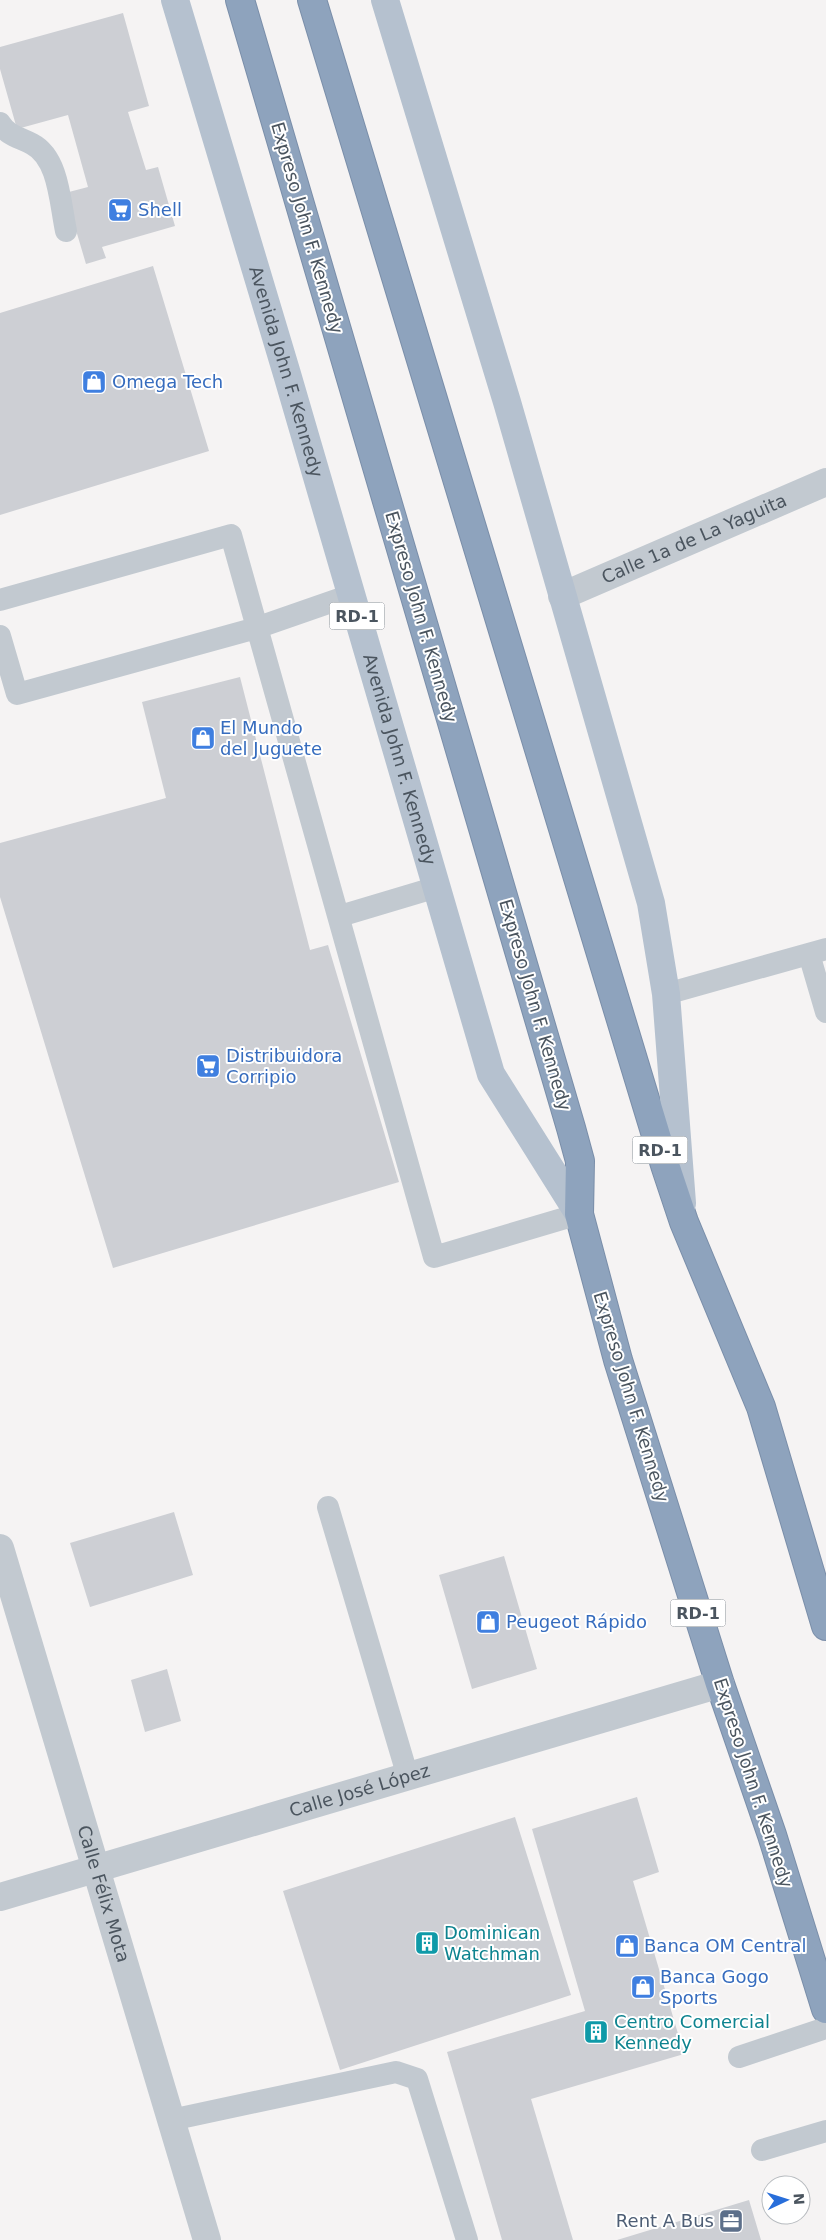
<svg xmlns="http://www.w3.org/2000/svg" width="826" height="2240" font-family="'DejaVu Sans',sans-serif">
  <rect width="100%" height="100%" fill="#f5f3f3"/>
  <path fill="#cdcfd4" d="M123,13L149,106L128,112L146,170L158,167L175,226L102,247L106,258L86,264L65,193L88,187L68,115L17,129L0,69V47Z
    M153,266L209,451L0,515V313Z
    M240,677L310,950L328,945L399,1182L113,1268L0,897V843L166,798L142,702Z
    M174,1512L193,1575L90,1607L70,1543Z
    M504,1556L537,1669L472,1689L439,1575Z
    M167,1669L181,1721L145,1732L131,1680Z
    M637,1797L659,1872L633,1881L684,2054L531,2099L573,2240H502L447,2052L585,2011L532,1829Z
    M515,1817L571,1995L340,2070L283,1891Z
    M749,2200L761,2240H617Z"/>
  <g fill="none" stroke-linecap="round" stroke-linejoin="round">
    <defs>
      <path id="highway" d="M240,0L571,1128L580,1161L579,1214L618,1360L720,1684L772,1835L826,2009
        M312,0L665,1165L684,1222L761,1407L826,1626"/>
    </defs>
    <use href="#highway" stroke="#7a8ea9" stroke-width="30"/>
    <path stroke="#c2c9d0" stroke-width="22" d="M0,123C8,136 19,137 32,144C59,158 60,203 66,231
      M0,600L231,535L434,1257L579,1214
      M0,636L17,694L256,628L351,595
      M340,916L437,887
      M809,954L826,1012
      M666,994L826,949
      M328,1507L408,1777
      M739,2057L826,2028
      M171,2120L396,2072L417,2079L467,2240
      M762,2150L826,2131"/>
    <g stroke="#c2c9d0" stroke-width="28">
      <path id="s1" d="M562,596L826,482"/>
      <path id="s2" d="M0,1548L207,2240"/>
      <path id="s3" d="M0,1897L720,1684"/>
    </g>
    <g stroke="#b5c1cf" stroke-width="28">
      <path id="s4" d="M175,0L287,374L491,1074L579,1214"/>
      <path d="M385,0L507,402L651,903L666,994L682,1203"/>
    </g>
    <use href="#highway" stroke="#8ea3bd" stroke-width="28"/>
  </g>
  <defs>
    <symbol id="supermarket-square" viewBox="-11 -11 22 22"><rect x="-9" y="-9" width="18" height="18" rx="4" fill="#3f7fe0" stroke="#fff"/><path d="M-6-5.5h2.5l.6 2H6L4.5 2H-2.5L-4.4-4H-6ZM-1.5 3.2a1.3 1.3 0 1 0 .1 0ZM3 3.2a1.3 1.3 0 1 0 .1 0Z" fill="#fff"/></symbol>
    <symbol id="shop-square" viewBox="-11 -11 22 22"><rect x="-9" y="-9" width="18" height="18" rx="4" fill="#3f7fe0" stroke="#fff"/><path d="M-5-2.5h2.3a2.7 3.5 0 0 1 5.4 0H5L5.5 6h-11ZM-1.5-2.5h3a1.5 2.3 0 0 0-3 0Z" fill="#fff"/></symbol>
    <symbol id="building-square" viewBox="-11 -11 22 22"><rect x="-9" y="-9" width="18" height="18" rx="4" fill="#0f9aa8" stroke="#fff"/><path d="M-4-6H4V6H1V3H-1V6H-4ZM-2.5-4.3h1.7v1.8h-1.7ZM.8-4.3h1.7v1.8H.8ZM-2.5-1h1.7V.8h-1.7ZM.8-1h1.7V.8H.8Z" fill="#fff"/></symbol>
    <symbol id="office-square" viewBox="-11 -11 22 22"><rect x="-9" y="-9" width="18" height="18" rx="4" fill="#5c6f8a" stroke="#fff"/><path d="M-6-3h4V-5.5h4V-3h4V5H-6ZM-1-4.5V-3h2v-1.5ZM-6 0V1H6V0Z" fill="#fff"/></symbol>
  </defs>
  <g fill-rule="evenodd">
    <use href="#supermarket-square" x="106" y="196" width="28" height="28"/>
    <use href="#shop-square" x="80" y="368" width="28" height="28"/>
    <use href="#shop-square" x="189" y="724" width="28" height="28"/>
    <use href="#supermarket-square" x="194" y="1052" width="28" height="28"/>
    <use href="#shop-square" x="474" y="1608" width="28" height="28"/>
    <use href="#building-square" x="413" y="1929" width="28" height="28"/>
    <use href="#shop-square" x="613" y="1932" width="28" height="28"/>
    <use href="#shop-square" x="629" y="1973" width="28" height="28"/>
    <use href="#building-square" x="582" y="2018" width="28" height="28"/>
    <use href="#office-square" x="717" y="2207" width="28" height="28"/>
  </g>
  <g text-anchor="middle" stroke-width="4" stroke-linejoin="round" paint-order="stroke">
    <g fill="#fff" stroke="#81888f" stroke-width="1">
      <rect x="329.5" y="602.5" width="55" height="27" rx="4"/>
      <rect x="632.5" y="1136.5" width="55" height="27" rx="4"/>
      <rect x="670.5" y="1599.5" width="55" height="27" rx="4"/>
    </g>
    <g font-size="16" font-weight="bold" fill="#4b555f">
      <text x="357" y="622">RD-1</text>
      <text x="660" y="1156">RD-1</text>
      <text x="698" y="1619">RD-1</text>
    </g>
    <g font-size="18" fill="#366cbe" stroke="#fff" text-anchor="start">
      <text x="138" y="216">Shell</text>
      <text x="112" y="388">Omega Tech</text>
      <text x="220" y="734">El Mundo<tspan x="220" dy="21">del Juguete</tspan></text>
      <text x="226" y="1062">Distribuidora<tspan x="226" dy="21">Corripio</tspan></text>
      <text x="506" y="1628">Peugeot Rápido</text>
      <text x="644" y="1952">Banca OM Central</text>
      <text x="660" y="1983">Banca Gogo<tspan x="660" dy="21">Sports</tspan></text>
    </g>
    <g font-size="18" fill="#4b555f" stroke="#fff">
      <text transform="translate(307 228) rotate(74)" y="6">Expreso John F. Kennedy</text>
      <text dy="6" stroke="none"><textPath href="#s4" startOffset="388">Avenida John F. Kennedy</textPath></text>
      <text dy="6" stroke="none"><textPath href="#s1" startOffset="144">Calle 1a de La Yaguita</textPath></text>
      <text transform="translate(421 617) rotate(74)" y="6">Expreso John F. Kennedy</text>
      <text dy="6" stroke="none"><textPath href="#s4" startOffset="792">Avenida John F. Kennedy</textPath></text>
      <text transform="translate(535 1005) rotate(74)" y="6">Expreso John F. Kennedy</text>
      <text transform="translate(631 1397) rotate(73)" y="6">Expreso John F. Kennedy</text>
      <text transform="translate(753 1783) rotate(72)" y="6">Expreso John F. Kennedy</text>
      <text dy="6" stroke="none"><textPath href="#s3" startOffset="375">Calle José López</textPath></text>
      <text dy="6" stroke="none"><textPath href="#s2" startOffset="361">Calle Félix Mota</textPath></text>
    </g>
    <g font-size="18" fill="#0d838f" stroke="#fff" text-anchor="start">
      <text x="444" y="1939">Dominican<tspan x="444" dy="21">Watchman</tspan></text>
      <text x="614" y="2028">Centro Comercial<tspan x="614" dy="21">Kennedy</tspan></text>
    </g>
    <g font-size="18" fill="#4e5e75" stroke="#fff" text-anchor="end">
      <text x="714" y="2227">Rent A Bus</text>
    </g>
  </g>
  <g transform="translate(786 2200) rotate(86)"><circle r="24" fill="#ffffff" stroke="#b7bbbf"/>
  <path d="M0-4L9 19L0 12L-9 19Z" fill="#286eda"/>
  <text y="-8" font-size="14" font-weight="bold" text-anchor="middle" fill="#4b555f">N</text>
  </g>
</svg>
